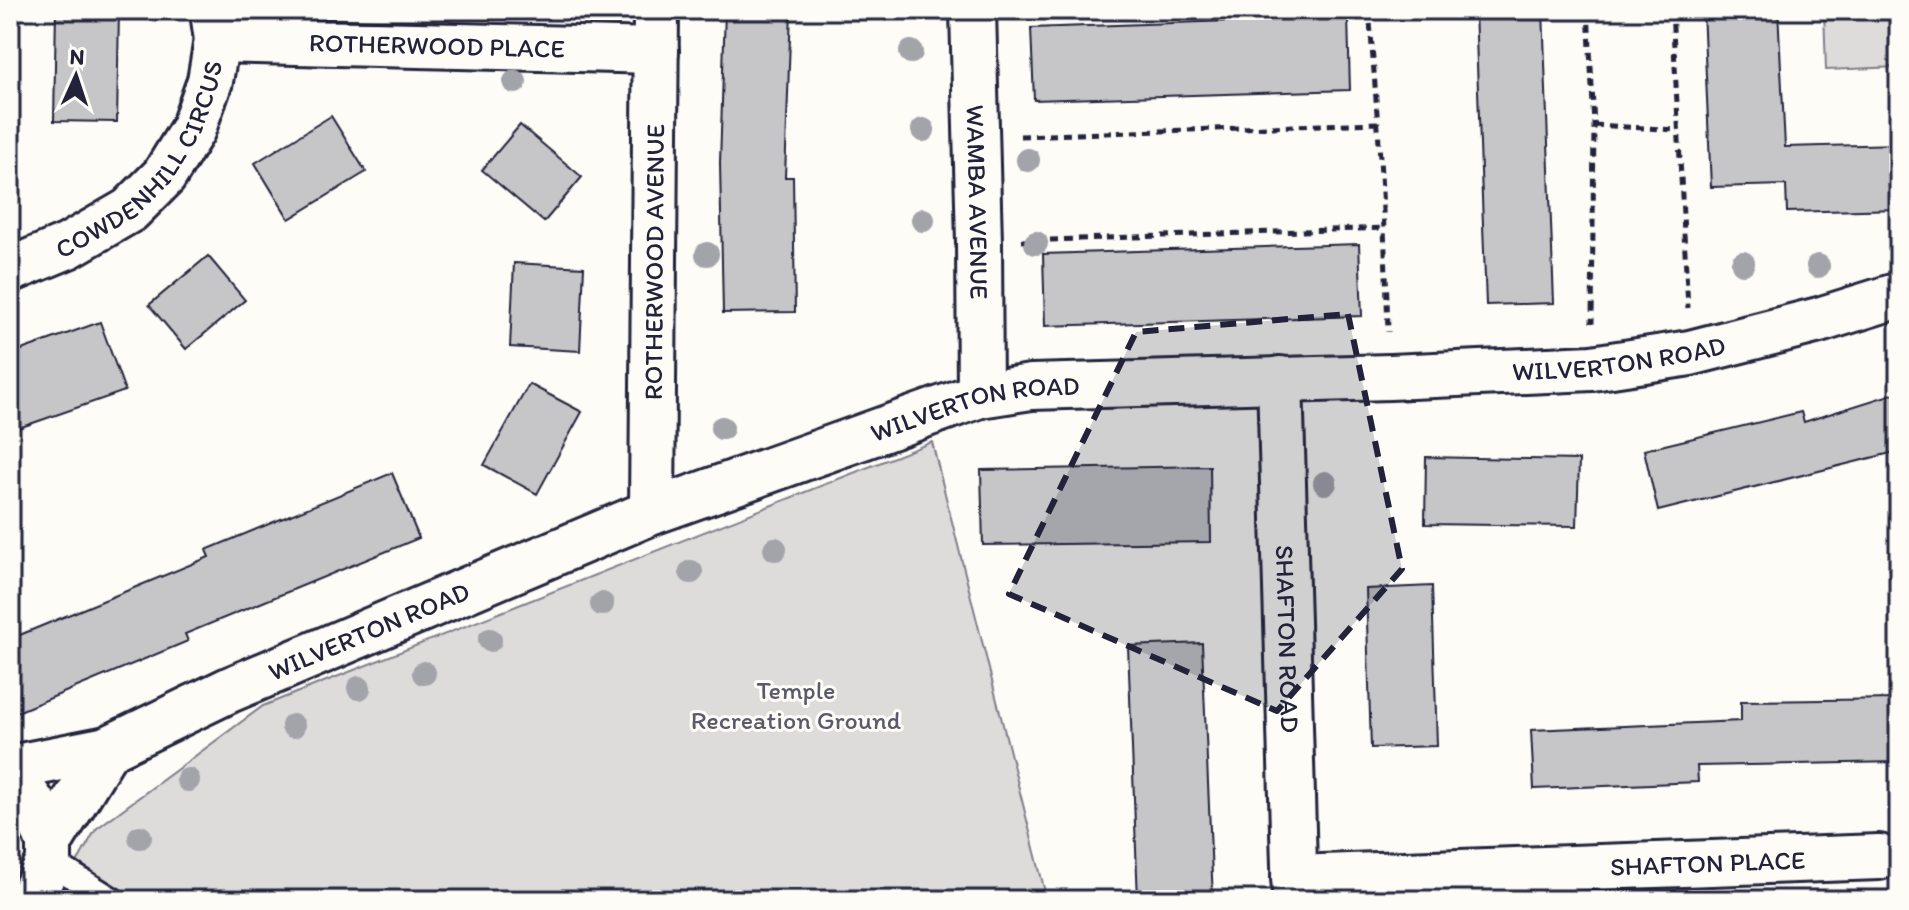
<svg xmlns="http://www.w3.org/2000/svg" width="1909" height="910" font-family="Itim,sans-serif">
  <rect width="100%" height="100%" fill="#fdfcf7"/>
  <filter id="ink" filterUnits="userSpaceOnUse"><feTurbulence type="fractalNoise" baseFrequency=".0125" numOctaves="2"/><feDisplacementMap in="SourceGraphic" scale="16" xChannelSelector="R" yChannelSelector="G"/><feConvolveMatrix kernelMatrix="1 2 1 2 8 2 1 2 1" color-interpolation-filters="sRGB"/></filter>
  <g filter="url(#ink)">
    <path fill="#dddcdb" stroke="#807f8b" stroke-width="2" d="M1824,10H1899V67L1826,70Z
      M932,442L1047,900H56L96,829L263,706Z"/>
    <path fill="#c6c6c8" stroke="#22223b" stroke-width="2" d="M56,10H119L117,122L54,121Z
      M725,10H791L785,177H793L795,312L723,313L720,163Z
      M1475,10H1543L1554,303L1486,305Z
      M1703,10H1778L1785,147L1899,144V209L1787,212L1786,185L1711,187Z
      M1348,17L1350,90L1034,100L1031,28Z
      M331,116L366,172L289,219L255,163Z
      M520,125L582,177L544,222L482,170Z
      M1359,244L1362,316L1045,326L1043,254Z
      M208,256L245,300L186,349L149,305Z
      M514,263L584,267L580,351L510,347Z
      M100,322L125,391L10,431V354Z
      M529,384L582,412L537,494L484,465Z
      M1899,392V451L1658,511L1644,450L1801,412L1804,422Z
      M1426,457L1579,460L1577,526L1425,524Z
      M1210,466L1211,542L983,545L981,470Z
      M392,473L419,538L185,634L188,641L10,715V639L209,557L206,550Z
      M1432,586L1437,746L1371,748L1366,589Z
      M1202,643L1213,900H1138L1128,646Z
      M1899,699V762L1697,766L1698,782L1534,789L1531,730L1741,721V701Z"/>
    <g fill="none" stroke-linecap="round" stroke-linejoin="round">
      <defs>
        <path id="service" d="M49,861L112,900"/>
        <g id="minor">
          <path id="s1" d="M973,10L979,243L980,395"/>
          <path id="s2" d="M217,40L656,51"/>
          <path id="s3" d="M10,270L68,246L130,210L164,176L193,129L210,81L217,40L213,12"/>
          <path id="s4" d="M1280,379L1295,900"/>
          <path id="s5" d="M652,512L656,10"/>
          <path id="s6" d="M1294,878L1879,857"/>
        </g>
        <g id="tertiary">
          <path id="s7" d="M10,768L107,749L229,690L652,512L980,395L1031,387L1390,377L1592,368L1690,353L1819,320L1899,295"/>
          <path d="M10,782L23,790L34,805L49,843V861L31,900"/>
          <path d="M49,843L107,749"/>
        </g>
      </defs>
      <use href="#service" stroke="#22223b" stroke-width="30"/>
      <use href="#minor" stroke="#22223b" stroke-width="50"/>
      <use href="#tertiary" stroke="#22223b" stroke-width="50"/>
      <path stroke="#22223b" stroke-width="5" stroke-dasharray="8 6" stroke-linecap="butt" d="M1369,10C1378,117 1385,225 1388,332
        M1588,10L1594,125L1592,323
        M1672,10L1688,308
        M1594,125L1678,130
        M1020,136L1379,123
        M1022,241L1385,228"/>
      <use href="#service" stroke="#fdfcf7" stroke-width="24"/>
      <use href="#minor" stroke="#fdfcf7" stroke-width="44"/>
      <use href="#tertiary" stroke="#fdfcf7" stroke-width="44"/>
    </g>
    <g fill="#a3a3aa">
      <circle cx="911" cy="52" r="12"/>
      <circle cx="515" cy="82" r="12"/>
      <circle cx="923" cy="130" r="12"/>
      <circle cx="1028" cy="160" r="12"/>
      <circle cx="923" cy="220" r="12"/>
      <circle cx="1036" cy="243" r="12"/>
      <circle cx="707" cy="254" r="12"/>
      <circle cx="1743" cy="263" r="12"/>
      <circle cx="1818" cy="266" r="12"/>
      <circle cx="722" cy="428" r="12"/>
      <circle cx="1325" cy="483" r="12"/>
      <circle cx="775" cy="549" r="12"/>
      <circle cx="691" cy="572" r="12"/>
      <circle cx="602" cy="604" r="12"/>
      <circle cx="490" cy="640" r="12"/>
      <circle cx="424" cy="673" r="12"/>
      <circle cx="359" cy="688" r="12"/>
      <circle cx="293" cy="726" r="12"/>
      <circle cx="188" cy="780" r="12"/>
      <circle cx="140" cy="837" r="12"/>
    </g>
  </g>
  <path fill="#22223b" fill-opacity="0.2" stroke="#22223b" stroke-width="6" stroke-dasharray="16 10" stroke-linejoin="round" d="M1348,314L1402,569L1277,711L1009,594L1136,332Z"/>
  <g text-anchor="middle" stroke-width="6" stroke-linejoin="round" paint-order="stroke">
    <g font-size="26" fill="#22223b" stroke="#fdfcf7">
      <text dy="9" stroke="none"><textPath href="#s2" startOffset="220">ROTHERWOOD PLACE</textPath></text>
      <text dy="9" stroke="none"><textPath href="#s3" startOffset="180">COWDENHILL CIRCUS</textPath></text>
      <text dy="9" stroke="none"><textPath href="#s1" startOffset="192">WAMBA AVENUE</textPath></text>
      <text dy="9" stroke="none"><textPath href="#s5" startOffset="250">ROTHERWOOD AVENUE</textPath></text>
      <text dy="9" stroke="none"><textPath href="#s7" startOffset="1682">WILVERTON ROAD</textPath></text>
      <text dy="9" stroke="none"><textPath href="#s7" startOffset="1034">WILVERTON ROAD</textPath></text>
      <text dy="9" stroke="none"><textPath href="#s7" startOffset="386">WILVERTON ROAD</textPath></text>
      <text dy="9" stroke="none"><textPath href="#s4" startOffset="260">SHAFTON ROAD</textPath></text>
      <text dy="9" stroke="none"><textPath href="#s6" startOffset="414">SHAFTON PLACE</textPath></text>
    </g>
    <g font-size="26" fill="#5a5a6b" stroke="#fdfcf7">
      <text x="796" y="699">Temple<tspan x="796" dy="30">Recreation Ground</tspan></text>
    </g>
  </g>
  <rect width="1909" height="910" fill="none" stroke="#fdfcf7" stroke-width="40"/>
  <rect x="20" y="20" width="1869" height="870" fill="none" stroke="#22223b" stroke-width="3" filter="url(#ink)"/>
  <g transform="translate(76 76) rotate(3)" stroke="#fdfcf7" stroke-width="6" paint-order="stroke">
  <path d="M0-6L14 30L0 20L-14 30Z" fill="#22223b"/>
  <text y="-12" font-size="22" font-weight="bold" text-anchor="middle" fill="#22223b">N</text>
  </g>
</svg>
